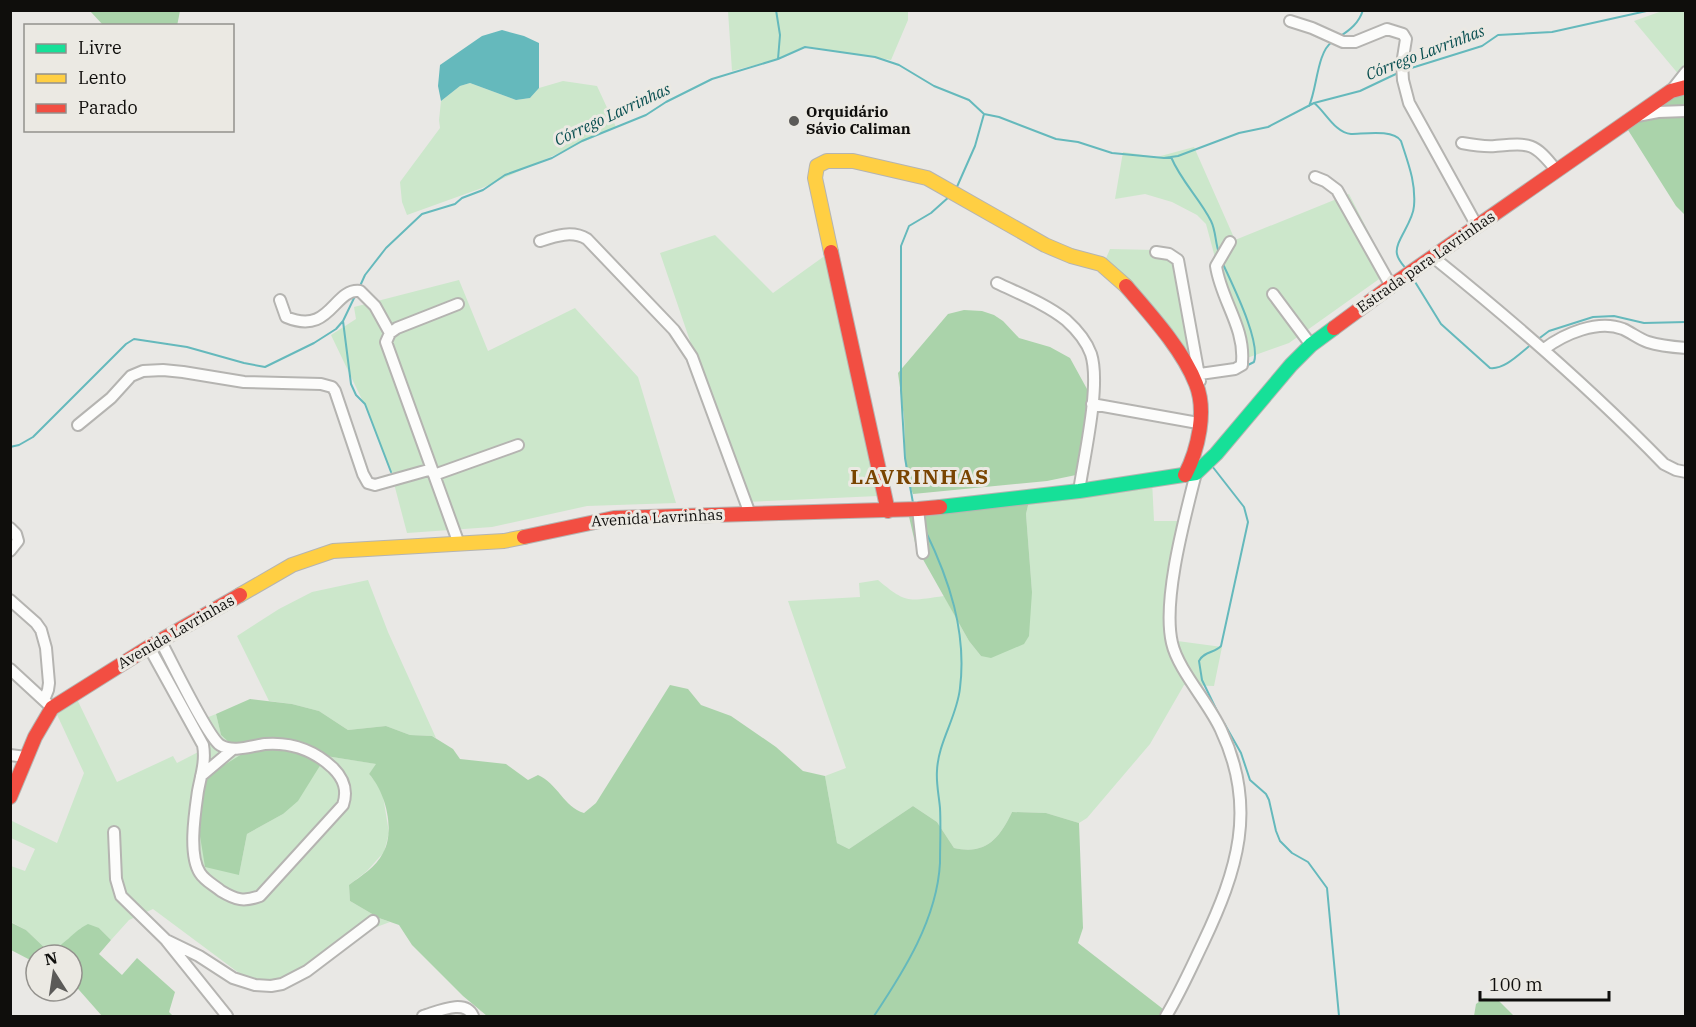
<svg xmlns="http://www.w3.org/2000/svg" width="1696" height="1027" font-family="'IBM Plex Serif',serif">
  <rect width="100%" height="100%" fill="#e9e8e5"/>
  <path fill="#cce7cb" d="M728,11H908V20L891,60L805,46L775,60L732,71Z
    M1662,11H1685V75L1680,76L1634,21Z
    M563,81L597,86L616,127L482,188L407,215L402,202L400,182L440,128L439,120L441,101L460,86L470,83L516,100L530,98L539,88Z
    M1194,147L1235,240L1349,194L1389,272L1289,343L1247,358L1217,265L1206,224L1197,215L1172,202L1145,194L1115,199L1123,152L1157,157Z
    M715,235L773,293L830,252L878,496L745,502L660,253Z
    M1110,249L1156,250L1175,262L1196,370L1104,263Z
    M459,280L488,351L575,308L638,377L676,503L587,506L492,527L407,533L392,476L367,410L331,335L356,319L354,307Z
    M1152,480L1154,521H1178L1164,599L1166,624L1170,640L1222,647L1214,686L1184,685L1150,744L1087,818L1079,823L1046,813L1012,812C999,839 986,855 954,848L937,822L913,806L849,849L837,843L825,776L846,768L788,601L860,597L859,583L878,580C907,604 907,601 944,596L969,641L981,656L1032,592L1026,514L1030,497Z
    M368,580L388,632L436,738L432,736L410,735L386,726L348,730L319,711L292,704L269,701L237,636L279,609L312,592Z
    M74,693L117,782L173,756L177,763L208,747L210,742L202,728L206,718L216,714L221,735L242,753L239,875L247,834L283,814L326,756L377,764L369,774L382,790L389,833L384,852L367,871L349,885L350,901L379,918L390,922L363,932L293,975L265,982L243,976L153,909L129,920L111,940L99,928H81L58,948L48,951L26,930L11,922V866L25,871L35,849L11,838L10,820L57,843L84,773L53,706Z"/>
  <path fill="#aad3aa" d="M90,11H180L177,26L103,25Z
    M1685,89V215L1676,206L1628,130L1638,119Z
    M964,310L982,311L994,315L1003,321L1019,338L1050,347L1070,358L1087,389L1090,406L1076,475L1047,481L913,494L906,475L904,417L898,373L948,314Z
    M1030,497L1026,514L1032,592L1029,636L1024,644L991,658L981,656L969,641L916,547L907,508Z
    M670,685L688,689L701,705L731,716L776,747L803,771L825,776L837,843L849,849L913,806L937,822L954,848C986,855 999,839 1012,812L1046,813L1079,823L1083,928L1078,943L1172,1016H487L463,996L412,945L399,925L379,918L350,901L349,885C361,876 376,867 383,853C396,830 385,791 369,774L376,764L326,756L298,801L283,814L247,834L239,875L205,867L200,836V780L242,754L221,735L216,714L250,699L292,704L319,711L348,730L386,726L410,735L432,736L453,749L460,759L506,764L528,780L538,775C557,783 564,807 584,813L596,803Z
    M10,922L26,930L48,951C64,947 73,931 88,924L99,928L111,940L99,954L122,975L137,958L175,992L169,1012L173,1016H102L72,982V955H36V963L11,950Z
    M1484,998L1498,1000L1514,1016H1474L1476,1004Z"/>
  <path fill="#65b9bc" d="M502,30L524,36L539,43V88L530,98L516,100L470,83L460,86L441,101L438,86L440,65L482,36Z"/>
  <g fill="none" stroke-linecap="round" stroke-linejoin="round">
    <path stroke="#65b9bc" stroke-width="2" d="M776,10L780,35L778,59
      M1339,37C1350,30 1359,23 1363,10
      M1405,70L1482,46L1498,35L1552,32L1651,10
      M1314,103C1325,111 1335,133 1351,134C1364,134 1393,129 1401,141C1408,163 1416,182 1414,206C1413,223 1394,242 1397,254C1398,260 1403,265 1407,270
      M1309,106C1317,89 1317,52 1332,42
      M1171,157C1181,181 1200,199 1211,221C1216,231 1215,242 1219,253
      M956,189L975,146L984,114
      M1223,264C1232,284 1261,341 1254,362L1246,366
      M1412,277L1441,324L1490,368C1505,370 1521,352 1532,344
      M360,286L365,275L386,248L422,214L455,204L462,198L483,190L505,175L552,158L582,141L646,115L666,102L712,79L778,59L805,47L875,57L899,65L934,86L969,100L984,114L999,117L1056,139L1078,142L1112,153L1164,158L1178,156L1239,133L1268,127L1314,103L1360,91L1400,72
      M343,321L351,384L356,395L365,404L391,472
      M1537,340L1549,331L1593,317L1614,316L1644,323L1686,322
      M10,447L19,445L33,437L126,344L134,339L187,347L244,363L265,367L314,343L336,329L343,321L356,294
      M1212,466L1244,507L1248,522L1221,646C1215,653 1204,651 1199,661L1202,680L1218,713
      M913,503L905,458L901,390V246L909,226L931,213L950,196
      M1224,723L1241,753L1250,780L1266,794L1269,800L1276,831L1280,841L1292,853L1308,862L1327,888L1339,1016
      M874,1016C904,971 937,919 940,863C940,845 941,826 940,808C939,796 936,783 937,771C938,742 957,717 960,688C967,632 949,579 925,530"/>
    <defs>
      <path id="street" d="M1290,21L1312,28L1343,42H1355L1387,29L1403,34L1406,39L1402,64L1403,80L1409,103L1477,226
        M1671,91L1686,72
        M1637,116L1658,112L1686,111
        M1462,143C1473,145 1484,147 1495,146C1530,143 1534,142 1556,170
        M1315,177L1325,181L1337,190L1391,286
        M540,241C555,236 572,230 587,239L674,330L692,357L750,514
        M1156,252L1169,254L1178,260L1200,381
        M1433,257C1514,322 1592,390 1664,464L1676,470L1686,472
        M997,283C1020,294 1046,304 1066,320C1076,329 1086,340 1091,354C1101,385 1084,457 1079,491
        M1273,294L1311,345
        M280,300L286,317C331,336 333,288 360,291L375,306L390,333
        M458,304L397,328L390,333L386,342L459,544
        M1544,349C1564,334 1598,319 1623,329C1632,333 1639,339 1648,342C1660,346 1673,347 1686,348
        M1200,374L1235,369L1242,365V362C1245,327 1221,300 1216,266L1230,242
        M1092,404L1198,423
        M78,425L111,398L131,376L143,371L163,370L183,372L244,382L321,384L332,387L335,391L363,474L368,483L375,485L432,469
        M434,475L518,445
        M918,509L923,553
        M10,528L16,534L18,541L10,551
        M10,600L36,623L41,630L46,648L49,683L48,690L44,700
        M149,647L203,745C206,761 201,775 198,791C195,812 188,855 200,873C205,881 214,885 221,891C236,900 244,902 260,896L343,805C348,790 344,779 333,768C314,750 291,742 265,744C251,746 233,753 220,745C207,736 170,658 160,640
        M10,669L48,704
        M10,755L26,757
        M201,776L233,749
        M114,832L116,879L121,896L166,940L227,1016
        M166,940L199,956L233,978L255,985L271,986L282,984L307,971L373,921
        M423,1016C437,1012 465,998 473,1016
        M1166,1016C1180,993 1191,968 1203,943C1237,871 1258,808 1221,730C1209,703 1178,670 1172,643C1162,600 1185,517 1196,473"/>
      <path id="fast" d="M940,507L1079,491L1196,473L1216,454L1291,365L1311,345L1334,328"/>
      <path id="slow" d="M831,252L815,178L817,166L827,161H853L927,178L1045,245L1071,256L1101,264L1126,286
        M240,595L292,565L333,551L504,541L524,537"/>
      <path id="jam" d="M831,252L888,511
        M1126,286C1150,314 1183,350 1196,384C1207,411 1198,450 1185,475
        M1334,328L1391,286L1671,91L1686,87
        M524,537L614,518L918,509L940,507
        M10,797L35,737L52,708L149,647L240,595"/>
    </defs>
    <use href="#street" stroke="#b5b4b1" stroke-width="14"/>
    <use href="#fast" stroke="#b5b4b1" stroke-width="16"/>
    <use href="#slow" stroke="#b5b4b1" stroke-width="16"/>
    <use href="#jam" stroke="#b5b4b1" stroke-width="16"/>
    <use href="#street" stroke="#fcfcfb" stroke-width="10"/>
    <use href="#fast" stroke="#16e098" stroke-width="14"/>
    <use href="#slow" stroke="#ffcf43" stroke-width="14"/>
    <use href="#jam" stroke="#f24e42" stroke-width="14"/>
  </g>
  <circle fill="#5b5a58" stroke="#ebe9e3" stroke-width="2" cx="794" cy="121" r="6"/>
  <g text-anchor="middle" stroke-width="6" stroke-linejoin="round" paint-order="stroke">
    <g font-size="15" font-weight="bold" fill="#0f0e0c" stroke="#ebe9e3" text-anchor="start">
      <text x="806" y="117">Orquidário<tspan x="806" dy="17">Sávio Caliman</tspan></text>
    </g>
    <g font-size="15" fill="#0f0e0c" stroke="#ebe9e3">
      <text transform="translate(1426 262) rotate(-35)" y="5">Estrada para Lavrinhas</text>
      <text transform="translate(657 518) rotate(-3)" y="5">Avenida Lavrinhas</text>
      <text transform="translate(176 632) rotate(-30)" y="5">Avenida Lavrinhas</text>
    </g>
    <g font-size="16" font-style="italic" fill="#094f51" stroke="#ebe9e3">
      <text transform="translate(1425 52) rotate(-21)" y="6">Córrego Lavrinhas</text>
      <text transform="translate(612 114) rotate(-25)" y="6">Córrego Lavrinhas</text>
    </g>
    <g font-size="21" font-weight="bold" letter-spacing="1.5" fill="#794401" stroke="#ebe9e3">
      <text x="920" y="484">LAVRINHAS</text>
    </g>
  </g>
  <rect width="1696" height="1027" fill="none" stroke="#0f0e0c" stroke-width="24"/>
  <rect x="24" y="24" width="210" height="108" fill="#ebe9e3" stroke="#93918d" stroke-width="1.5"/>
  <rect x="36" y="44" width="30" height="9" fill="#16e098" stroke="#93918d" stroke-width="1.5"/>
  <text x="78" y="54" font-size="18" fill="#0f0e0c">Livre</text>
  <rect x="36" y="74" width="30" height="9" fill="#ffcf43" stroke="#93918d" stroke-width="1.5"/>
  <text x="78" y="84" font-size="18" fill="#0f0e0c">Lento</text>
  <rect x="36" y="104" width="30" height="9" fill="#f24e42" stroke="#93918d" stroke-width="1.5"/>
  <text x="78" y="114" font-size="18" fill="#0f0e0c">Parado</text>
  <g transform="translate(54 973) rotate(348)"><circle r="28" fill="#ebe9e3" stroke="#93918d" stroke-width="1.5"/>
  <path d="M0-4.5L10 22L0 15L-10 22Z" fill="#5b5a58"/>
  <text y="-9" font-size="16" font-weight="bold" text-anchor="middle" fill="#0f0e0c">N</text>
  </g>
  <path d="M1480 991v9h129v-9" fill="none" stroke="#0f0e0c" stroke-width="3"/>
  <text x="1489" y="991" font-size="18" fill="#0f0e0c" stroke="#ebe9e3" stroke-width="4.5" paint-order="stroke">100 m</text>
</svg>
